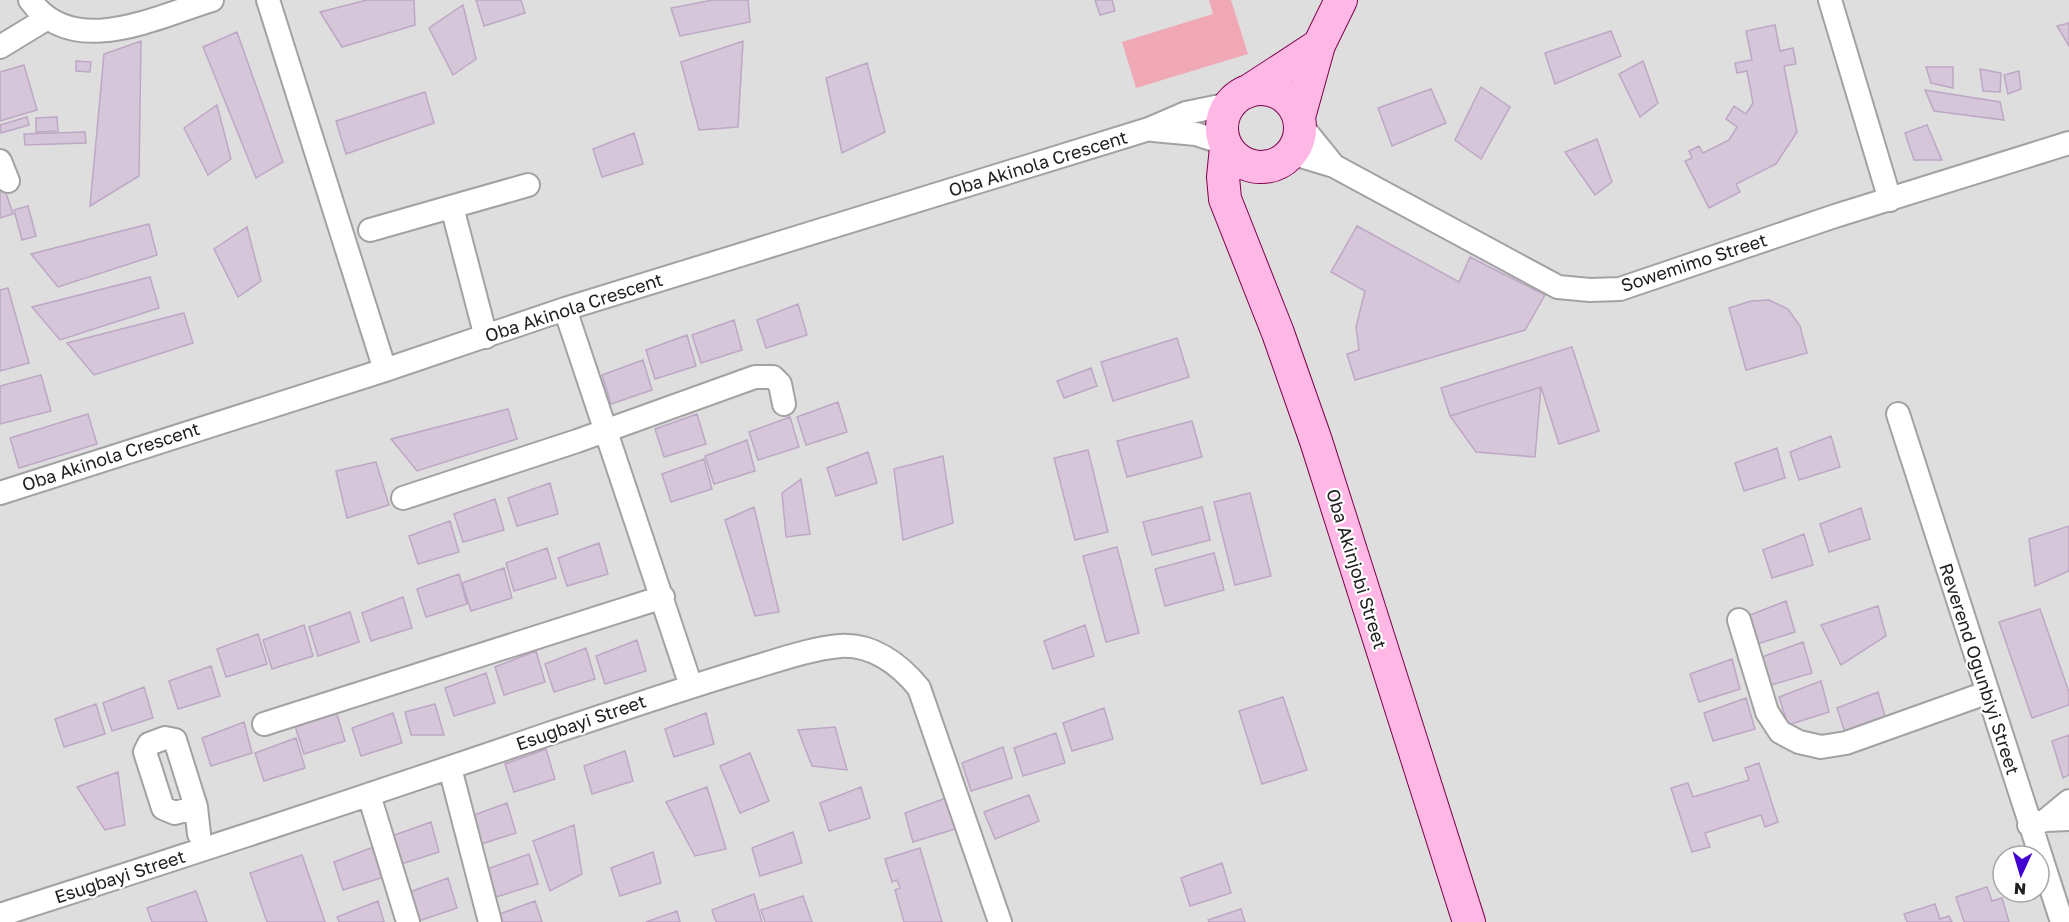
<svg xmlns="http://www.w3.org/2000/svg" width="2069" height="922" font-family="'Golos Text',sans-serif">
  <rect width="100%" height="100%" fill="#f2e6f2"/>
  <path fill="#dededf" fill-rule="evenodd" d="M0,0H2069V922H0ZM2003,856H2039V892H2003Z"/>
  <path fill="#f0a8b5" d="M1209,0H1231L1248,54L1136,88L1122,42L1213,14Z"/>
  <path fill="#d5c6d9" stroke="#bea7c5" stroke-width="1.5" d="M367,0H414L415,25L342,47L320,12Z
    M476,0H521L525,13L484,26Z
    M713,0H748L750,22L680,36L671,8Z
    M1095,0H1112L1115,11L1100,15Z
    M463,5L476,59L453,75L429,28Z
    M2069,23V46L2057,26Z
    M1775,25L1780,51L1793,48L1796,64L1784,66L1797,132L1776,164L1736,184L1740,192L1709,208L1685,161L1692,158L1689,151L1699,146L1703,153L1729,140L1737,127L1726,119L1734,106L1746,114L1753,103L1747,71L1737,73L1735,63L1752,60L1746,31Z
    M1611,31L1621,56L1555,84L1545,53Z
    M237,32L283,162L256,178L203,47Z
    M141,41L139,176L90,206L104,54Z
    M743,41L738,127L699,130L681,62Z
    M76,61L91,62L90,72L76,71Z
    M1643,61L1658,103L1640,117L1619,74Z
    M867,63L885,132L842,153L826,78Z
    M24,65L37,110L0,121V72Z
    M1926,67H1953V88L1931,83Z
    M1980,69L2001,73L2000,92L1983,91Z
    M2019,71L2021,89L2008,94L2004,75Z
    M1481,87L1510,107L1481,159L1455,140Z
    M1431,89L1446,123L1392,146L1378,108Z
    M1925,90L2000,102L2004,120L1934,111Z
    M425,92L434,123L346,154L336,121Z
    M217,105L231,159L208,175L184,128Z
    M27,117L29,125L1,133L0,125Z
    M57,117L58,131L36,132V118Z
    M1927,125L1942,160H1914L1905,133Z
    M85,132L86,143L25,145L24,134Z
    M634,133L643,164L602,177L593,149Z
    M1597,139L1612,182L1595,195L1565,152Z
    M4,187L13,214L0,218V188Z
    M28,206L36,236L22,240L14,210Z
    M149,224L157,255L58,287L31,254Z
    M1357,226L1459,282L1470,257L1545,295L1525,330L1355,380L1347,354L1359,350L1356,327L1365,291L1331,272Z
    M247,227L261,281L238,297L214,249Z
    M150,277L159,308L60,340L32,307Z
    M8,288L29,363L0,371V290Z
    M1769,300L1788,309L1800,326L1807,353L1746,370L1729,308L1751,301Z
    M798,304L807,335L766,348L757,320Z
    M184,313L193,343L94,375L67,343Z
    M734,320L742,350L701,363L692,335Z
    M687,335L696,366L655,379L646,350Z
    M1177,338L1189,377L1113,401L1101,362Z
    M1572,347L1599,431L1559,444L1541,387L1450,416L1441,388Z
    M643,360L652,390L611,404L602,375Z
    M1091,368L1097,386L1064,398L1057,381Z
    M41,375L51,411L0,424V386Z
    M1541,387L1535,457L1476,452L1450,416Z
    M838,402L847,432L806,445L797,417Z
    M508,409L517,439L417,471L391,439Z
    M88,414L97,444L19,468L10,438Z
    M697,414L706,444L664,457L655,429Z
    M790,417L799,447L758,460L749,432Z
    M1192,421L1202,457L1127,477L1117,441Z
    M1831,436L1840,467L1799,480L1790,452Z
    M747,440L755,471L714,484L705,456Z
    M1777,448L1785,478L1744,491L1735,463Z
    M1088,450L1108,532L1075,540L1054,458Z
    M868,452L877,483L836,496L827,468Z
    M943,456L953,523L903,540L894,469Z
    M704,459L712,489L671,502L662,474Z
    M376,462L389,505L347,518L336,471Z
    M801,479L810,534L786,537L782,493Z
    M550,483L558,514L517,526L508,498Z
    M1250,493L1271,576L1235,585L1214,502Z
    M495,499L504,530L463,542L454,514Z
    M754,507L779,612L755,616L725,520Z
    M1202,507L1210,540L1152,555L1143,522Z
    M1861,508L1870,539L1829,552L1820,524Z
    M450,521L459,552L418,564L409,536Z
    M2069,526V571L2035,586L2029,539Z
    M1804,534L1813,565L1772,578L1763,550Z
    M599,543L608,574L567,586L558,558Z
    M1117,547L1139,633L1106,642L1083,556Z
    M547,548L556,578L514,591L506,563Z
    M1214,553L1224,590L1165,606L1155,569Z
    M504,568L512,598L471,611L462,583Z
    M459,574L467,604L426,617L417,589Z
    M403,597L412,628L371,641L362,613Z
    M1786,601L1795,632L1754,645L1745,617Z
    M1878,606L1886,636L1841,665L1821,625Z
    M2040,609L2069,692V705L2032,718L1999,622Z
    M350,612L359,642L318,656L309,627Z
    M304,625L313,656L272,669L263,640Z
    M1085,625L1094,656L1053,669L1044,641Z
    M258,634L267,664L226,677L217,649Z
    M637,640L646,671L605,684L596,656Z
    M1803,642L1812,673L1771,685L1762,657Z
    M586,648L595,679L554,692L545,664Z
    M536,651L545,682L504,695L495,667Z
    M1732,659L1740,689L1699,702L1690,674Z
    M211,666L220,696L178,709L169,681Z
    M486,673L495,703L454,716L445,688Z
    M1821,681L1829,712L1788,725L1779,697Z
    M144,687L153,718L112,731L103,703Z
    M1878,692L1887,723L1846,736L1837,708Z
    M1283,697L1307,770L1262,784L1239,711Z
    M1746,698L1755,729L1713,741L1704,713Z
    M96,704L105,734L64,747L55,719Z
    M435,704L444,735H411L405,712Z
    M1104,708L1113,739L1072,751L1063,723Z
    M336,711L345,741L304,754L295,726Z
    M393,713L402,743L361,756L352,728Z
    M706,713L714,744L674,757L665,729Z
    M244,722L252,753L211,766L202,738Z
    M835,727L847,770L812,766L798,730Z
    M1056,733L1065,763L1023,776L1014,748Z
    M2069,735V775L2063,778L2052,741Z
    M296,738L305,768L264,781L255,753Z
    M1003,747L1012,778L971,791L962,763Z
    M546,749L555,779L514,792L505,764Z
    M625,751L633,781L592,794L584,766Z
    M750,753L769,801L740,813L720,766Z
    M1759,763L1778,822L1765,827L1761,815L1705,833L1710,847L1692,852L1671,788L1688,783L1693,797L1749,780L1745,768Z
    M118,772L125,825L105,830L77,787Z
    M707,787L726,849L695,856L666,802Z
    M861,787L870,818L829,831L820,803Z
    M1029,795L1039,821L995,839L984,812Z
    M946,798L955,829L913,842L905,813Z
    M507,803L516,833L475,846L466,818Z
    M431,822L439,852L398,865L389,837Z
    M574,825L582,874L550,891L533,841Z
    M793,832L802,863L760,876L752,848Z
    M376,846L384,877L343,890L334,862Z
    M920,848L942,922H904L895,890L900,888L897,880L892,882L885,859Z
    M653,852L661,883L620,896L611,868Z
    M529,854L538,884L496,897L487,869Z
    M302,855L325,922H267L250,873Z
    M1222,863L1231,893L1190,906L1181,878Z
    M448,878L457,908L416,922L407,893Z
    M1987,887L1992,901L2002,898L2009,922H1964L1956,897Z
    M196,891L207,922H152L147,908Z
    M754,894L762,922H716L712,910Z
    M803,896L812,922H765L761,910Z
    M378,901L384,922H339L337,917Z
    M535,901L542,922H496L494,916Z
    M1935,904L1940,919L1949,916L1952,922H1907L1904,914Z
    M1241,909L1245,922H1209L1208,920Z
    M677,911L680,922H646Z"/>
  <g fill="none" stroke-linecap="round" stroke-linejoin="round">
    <defs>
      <path id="street" d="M30,0C73,60 156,17 212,0
        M268,0L385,370
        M1830,0L1890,200
        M0,47L46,19
        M1300,124L1334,166
        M1153,130L1196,134L1224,143
        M1291,153L1334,166L1558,287L1590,290L1620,289L1835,216L2069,143
        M0,161L8,181
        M452,207L486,337
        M370,230L528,185
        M565,309L691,686
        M1898,414L2062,922
        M0,493L385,370L565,309L1149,129L1186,113L1230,104
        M403,498L577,441L755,377H773L780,384L784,404
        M1739,620L1767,712L1780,732L1799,742L1821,747L1846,743L1986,693
        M264,724L663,597
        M450,768L490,922
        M369,795L408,922
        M196,807L175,813L163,808L145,752L149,744L165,738L175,740L196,807L199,834
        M2046,820L2069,801
        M2029,825L2046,820L2069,819
        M0,915C185,856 370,795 554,732C618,711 681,689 745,670C776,661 808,649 840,646C873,644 900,665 919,688L1000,922"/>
      <path id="secondary" d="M1222 128a39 39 0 1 1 78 0a39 39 0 1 1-78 0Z
        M1247,92L1319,45
        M1299,117L1319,45L1341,0
        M1226,147L1223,177L1225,199L1278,333L1316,441L1469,922"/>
    </defs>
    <use href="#street" stroke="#a2a2a2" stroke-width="26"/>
    <use href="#secondary" stroke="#7f0049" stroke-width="34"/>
    <use href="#street" stroke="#fff" stroke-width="22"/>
    <use href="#secondary" stroke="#ffb7e5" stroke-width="32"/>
  </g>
  <g text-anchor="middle" stroke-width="4.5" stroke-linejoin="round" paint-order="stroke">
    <g font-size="18" fill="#212121" stroke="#fff">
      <text transform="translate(1038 164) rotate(-17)" y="6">Oba Akinola Crescent</text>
      <text transform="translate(1694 263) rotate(-18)" y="6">Sowemimo Street</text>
      <text transform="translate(574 308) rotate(-18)" y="6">Oba Akinola Crescent</text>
      <text transform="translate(111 457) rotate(-18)" y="6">Oba Akinola Crescent</text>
      <text transform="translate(1356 569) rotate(73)" y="6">Oba Akinjobi Street</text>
      <text transform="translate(1979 669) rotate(72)" y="6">Reverend Ogunbiyi Street</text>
      <text transform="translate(581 723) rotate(-19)" y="6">Esugbayi Street</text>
      <text transform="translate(120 877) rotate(-18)" y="6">Esugbayi Street</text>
    </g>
  </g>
  <g transform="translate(2021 874) rotate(184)"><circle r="28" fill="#ffffff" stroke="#a6a6a6" stroke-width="1.5"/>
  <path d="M0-4.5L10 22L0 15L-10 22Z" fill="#4200d1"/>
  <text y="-9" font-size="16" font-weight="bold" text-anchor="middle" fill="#212121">N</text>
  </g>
</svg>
